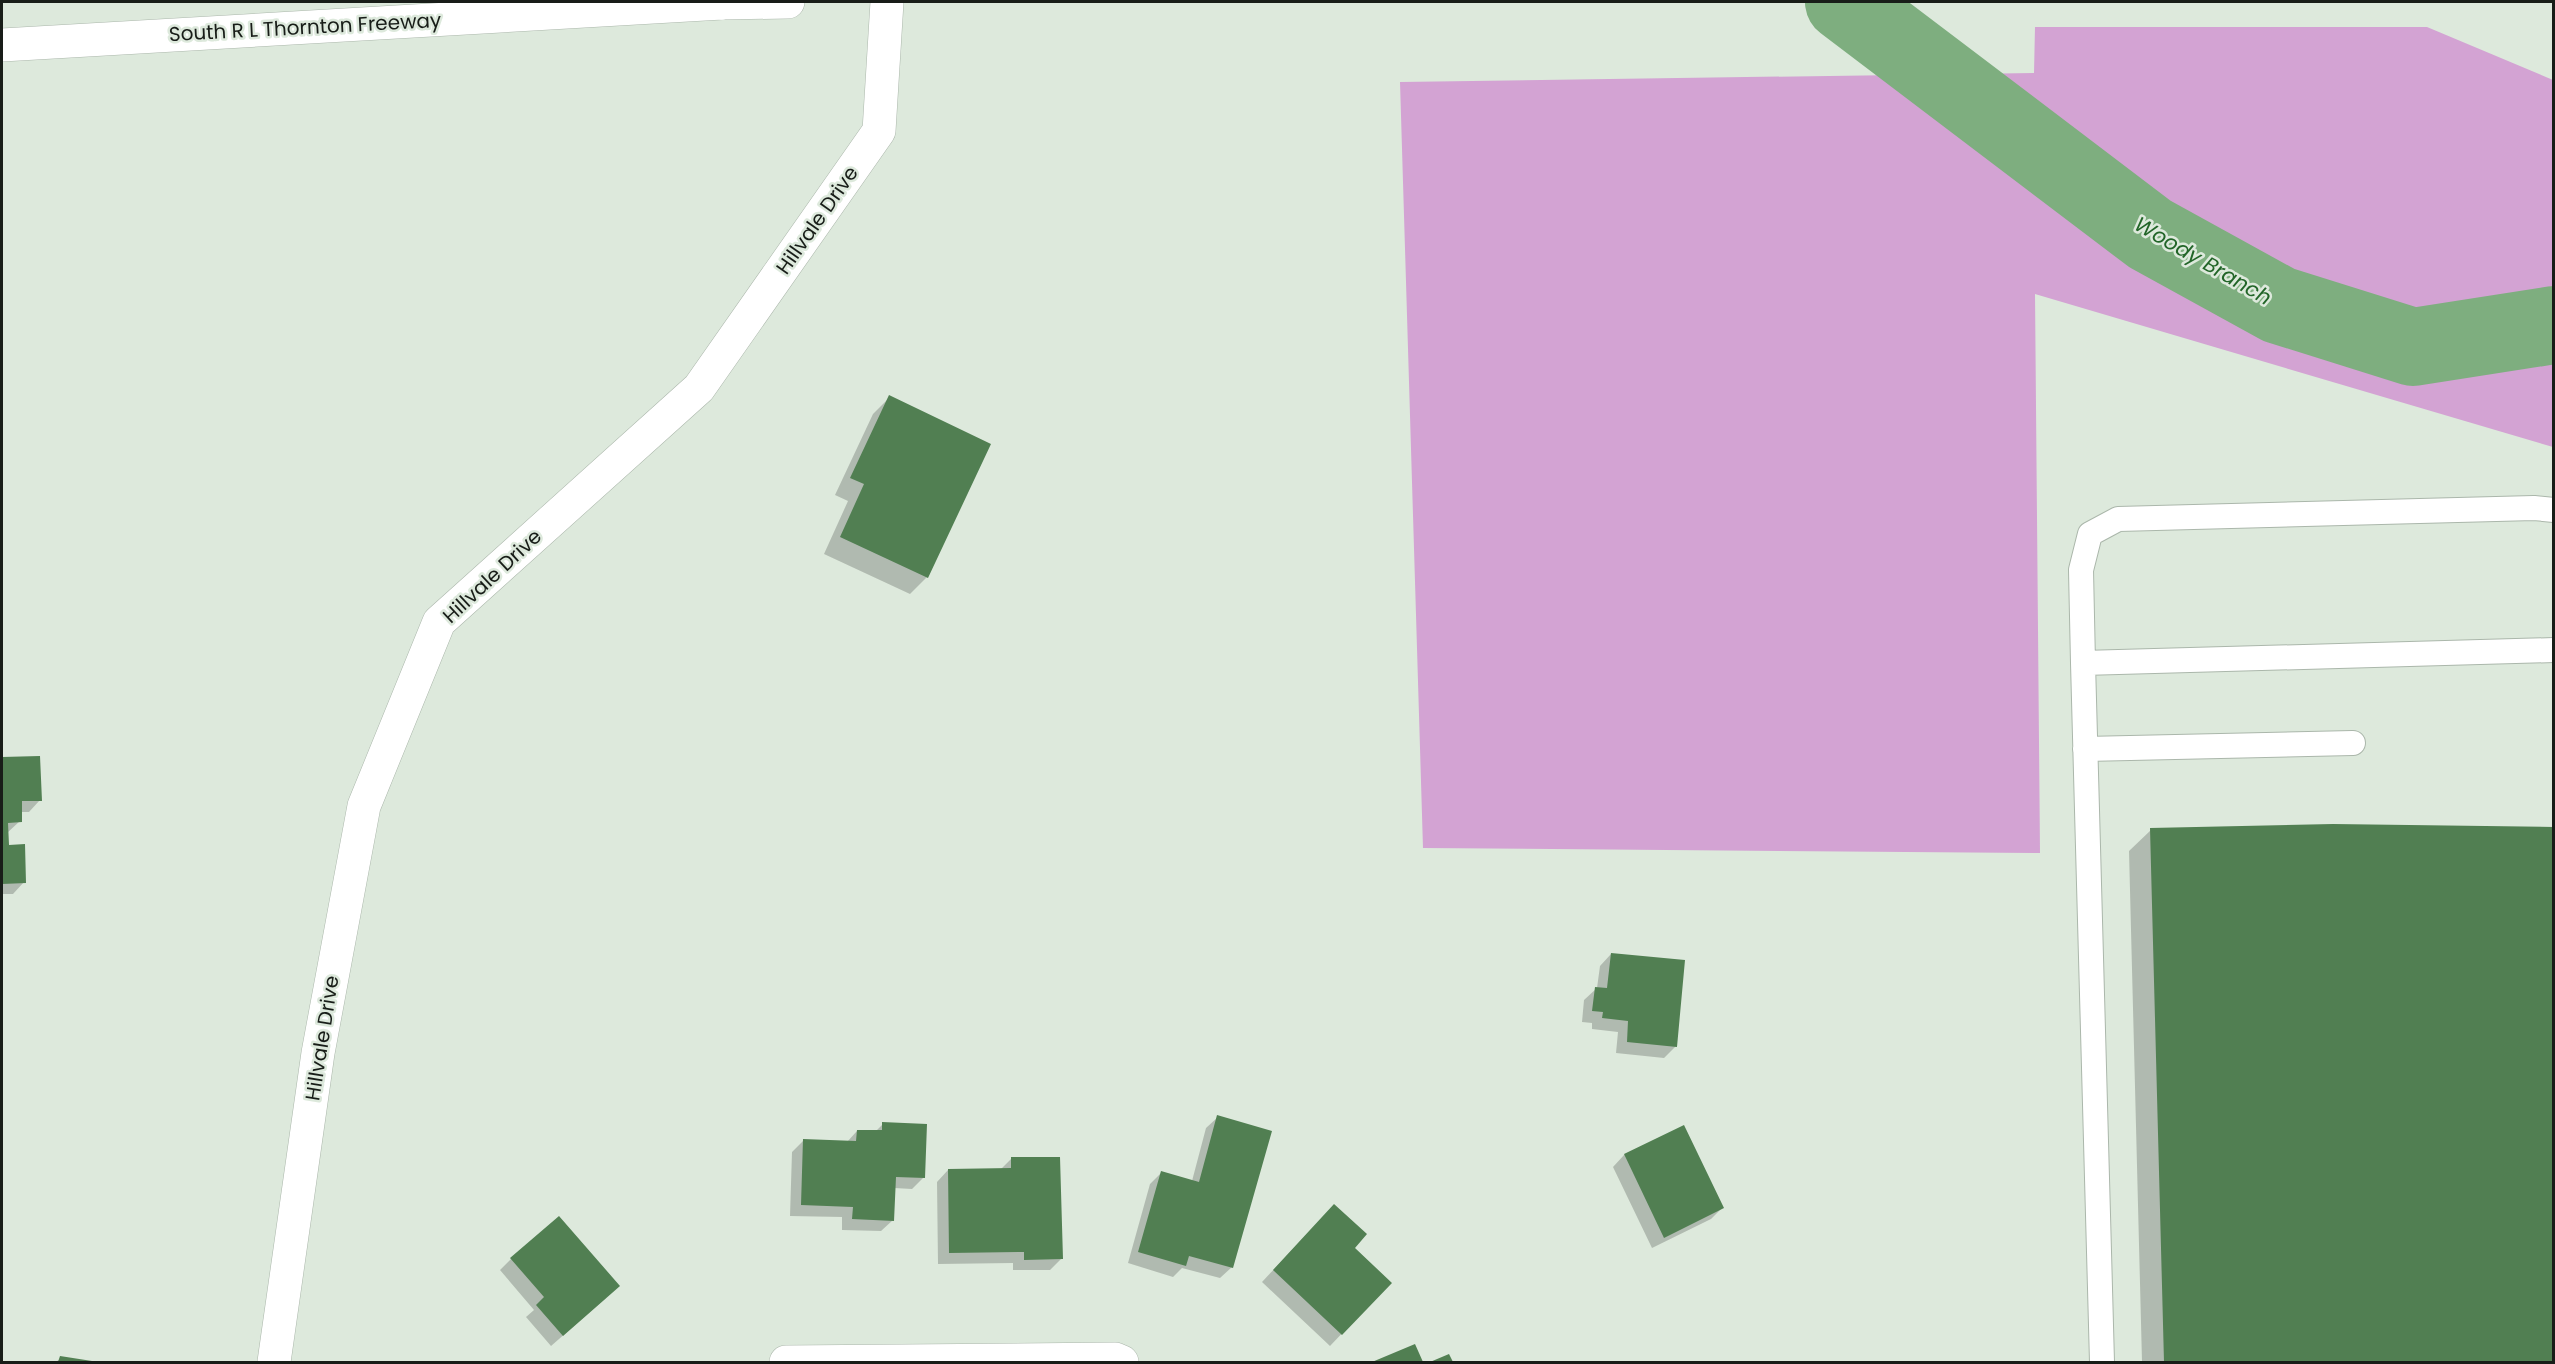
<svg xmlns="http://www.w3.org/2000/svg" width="2555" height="1364" font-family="Poppins,sans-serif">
  <rect width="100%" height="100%" fill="#dde9dc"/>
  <path fill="#d3a3d3" d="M2035,27H2427L2553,80V447L2035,294L2040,853L1423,848L1400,82L2034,73Z"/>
  <path fill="#0003" d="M890,397L927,577L910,594L824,554L848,501L835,495L873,414Z
    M39,758L40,800L29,812H20V821L7,833L8,846L24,882L13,894H2V759Z
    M2554,829V1362H2142L2129,851L2151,830Z
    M1611,954L1676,1046L1664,1058L1616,1053L1618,1032L1592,1029V1023L1582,1022L1584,1000L1597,988L1600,966Z
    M1218,1117L1232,1267L1220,1278L1182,1268L1173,1277L1128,1263L1150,1184L1162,1172L1192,1181L1206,1128Z
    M883,1124L924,1177L912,1189L894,1188L893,1220L881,1231L842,1230V1217L790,1216L792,1152L803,1141L847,1142L857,1131L875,1132Z
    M1683,1127L1722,1208L1711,1219L1652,1248L1613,1167L1624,1155Z
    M1011,1159L1062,1258L1050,1270H1013V1263L938,1264L937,1182L948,1170H1000Z
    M1323,1217L1390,1283L1330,1346L1262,1282Z
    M511,1259L606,1298L551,1346L526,1317L534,1310L500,1270Z
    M1415,1346L1422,1362H1376Z
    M61,1358L88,1362H56Z"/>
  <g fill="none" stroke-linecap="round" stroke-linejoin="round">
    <path stroke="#7eae7f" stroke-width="78" d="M1844,2L2150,234L2279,305L2413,347L2554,325"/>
  </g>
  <path fill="#517f52" d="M889,395L991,444L928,578L840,537L864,484L850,478Z
    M40,756L42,801H22V822L8,823L9,845L25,844L26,883L2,884V757Z
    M2333,824L2554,827V1362H2164L2150,828Z
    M1611,953L1685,960L1677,1047L1627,1042L1628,1021L1602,1018L1603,1012L1592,1011L1595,987L1607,988Z
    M1217,1115L1272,1131L1233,1268L1189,1256L1186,1266L1138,1252L1161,1171L1199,1182Z
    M882,1122L927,1124L925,1178L896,1177L894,1221L852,1219L853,1207L801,1205L803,1139L856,1141L857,1130H882Z
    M1684,1125L1724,1208L1664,1238L1624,1154Z
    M1011,1157H1060L1063,1259L1024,1260V1252L949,1253L948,1169L1011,1168Z
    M1334,1204L1367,1234L1355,1248L1392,1283L1342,1335L1273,1270Z
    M559,1216L620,1286L563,1336L536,1305L544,1297L510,1258Z
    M1415,1344L1423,1362H1372Z
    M1449,1354L1453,1362H1430Z
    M60,1356L92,1361V1362H58Z"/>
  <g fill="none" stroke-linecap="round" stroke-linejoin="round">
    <defs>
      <path id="lane" d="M2083,663L2081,570L2090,534L2118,519L2534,508L2554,510
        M2085,749L2353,743
        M2102,1362L2083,663L2554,650"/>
      <path id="street" d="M274,1362L318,1053L364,806L439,622L699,388L879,131L887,2
        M786,1362L1115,1359L1122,1362"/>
      <path id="secondary" d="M2,45L722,3"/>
      <path id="primary" d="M722,3L788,2"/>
      <path id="highway" d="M711,2L722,3"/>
    </defs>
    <use href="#lane" stroke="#abb7ab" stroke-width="26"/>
    <use href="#street" stroke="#abb7ab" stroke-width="34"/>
    <use href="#secondary" stroke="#abb7ab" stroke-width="34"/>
    <use href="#primary" stroke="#abb7ab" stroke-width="34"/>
    <use href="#highway" stroke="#abb7ab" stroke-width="34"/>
    <use href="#lane" stroke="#fff" stroke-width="24"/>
    <use href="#street" stroke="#fff" stroke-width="33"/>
    <use href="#secondary" stroke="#fff" stroke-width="33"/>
    <use href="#primary" stroke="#fff" stroke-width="33"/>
    <use href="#highway" stroke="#fff" stroke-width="33"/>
  </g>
  <g text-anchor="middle" stroke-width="5" stroke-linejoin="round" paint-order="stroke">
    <g font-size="20" fill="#181d18" stroke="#dde9dc">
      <text transform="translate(305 27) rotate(-3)" y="7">South R L Thornton Freeway</text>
      <text transform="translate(817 220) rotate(-55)" y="7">Hillvale Drive</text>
      <text transform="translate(492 576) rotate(-43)" y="7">Hillvale Drive</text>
      <text transform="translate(322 1038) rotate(-81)" y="7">Hillvale Drive</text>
    </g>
    <g font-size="21" font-style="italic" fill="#226528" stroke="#dde9dc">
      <text transform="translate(2203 261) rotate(30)" y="7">Woody Branch</text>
    </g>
  </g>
  <rect width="2555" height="1364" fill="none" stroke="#181d18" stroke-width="6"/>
</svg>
